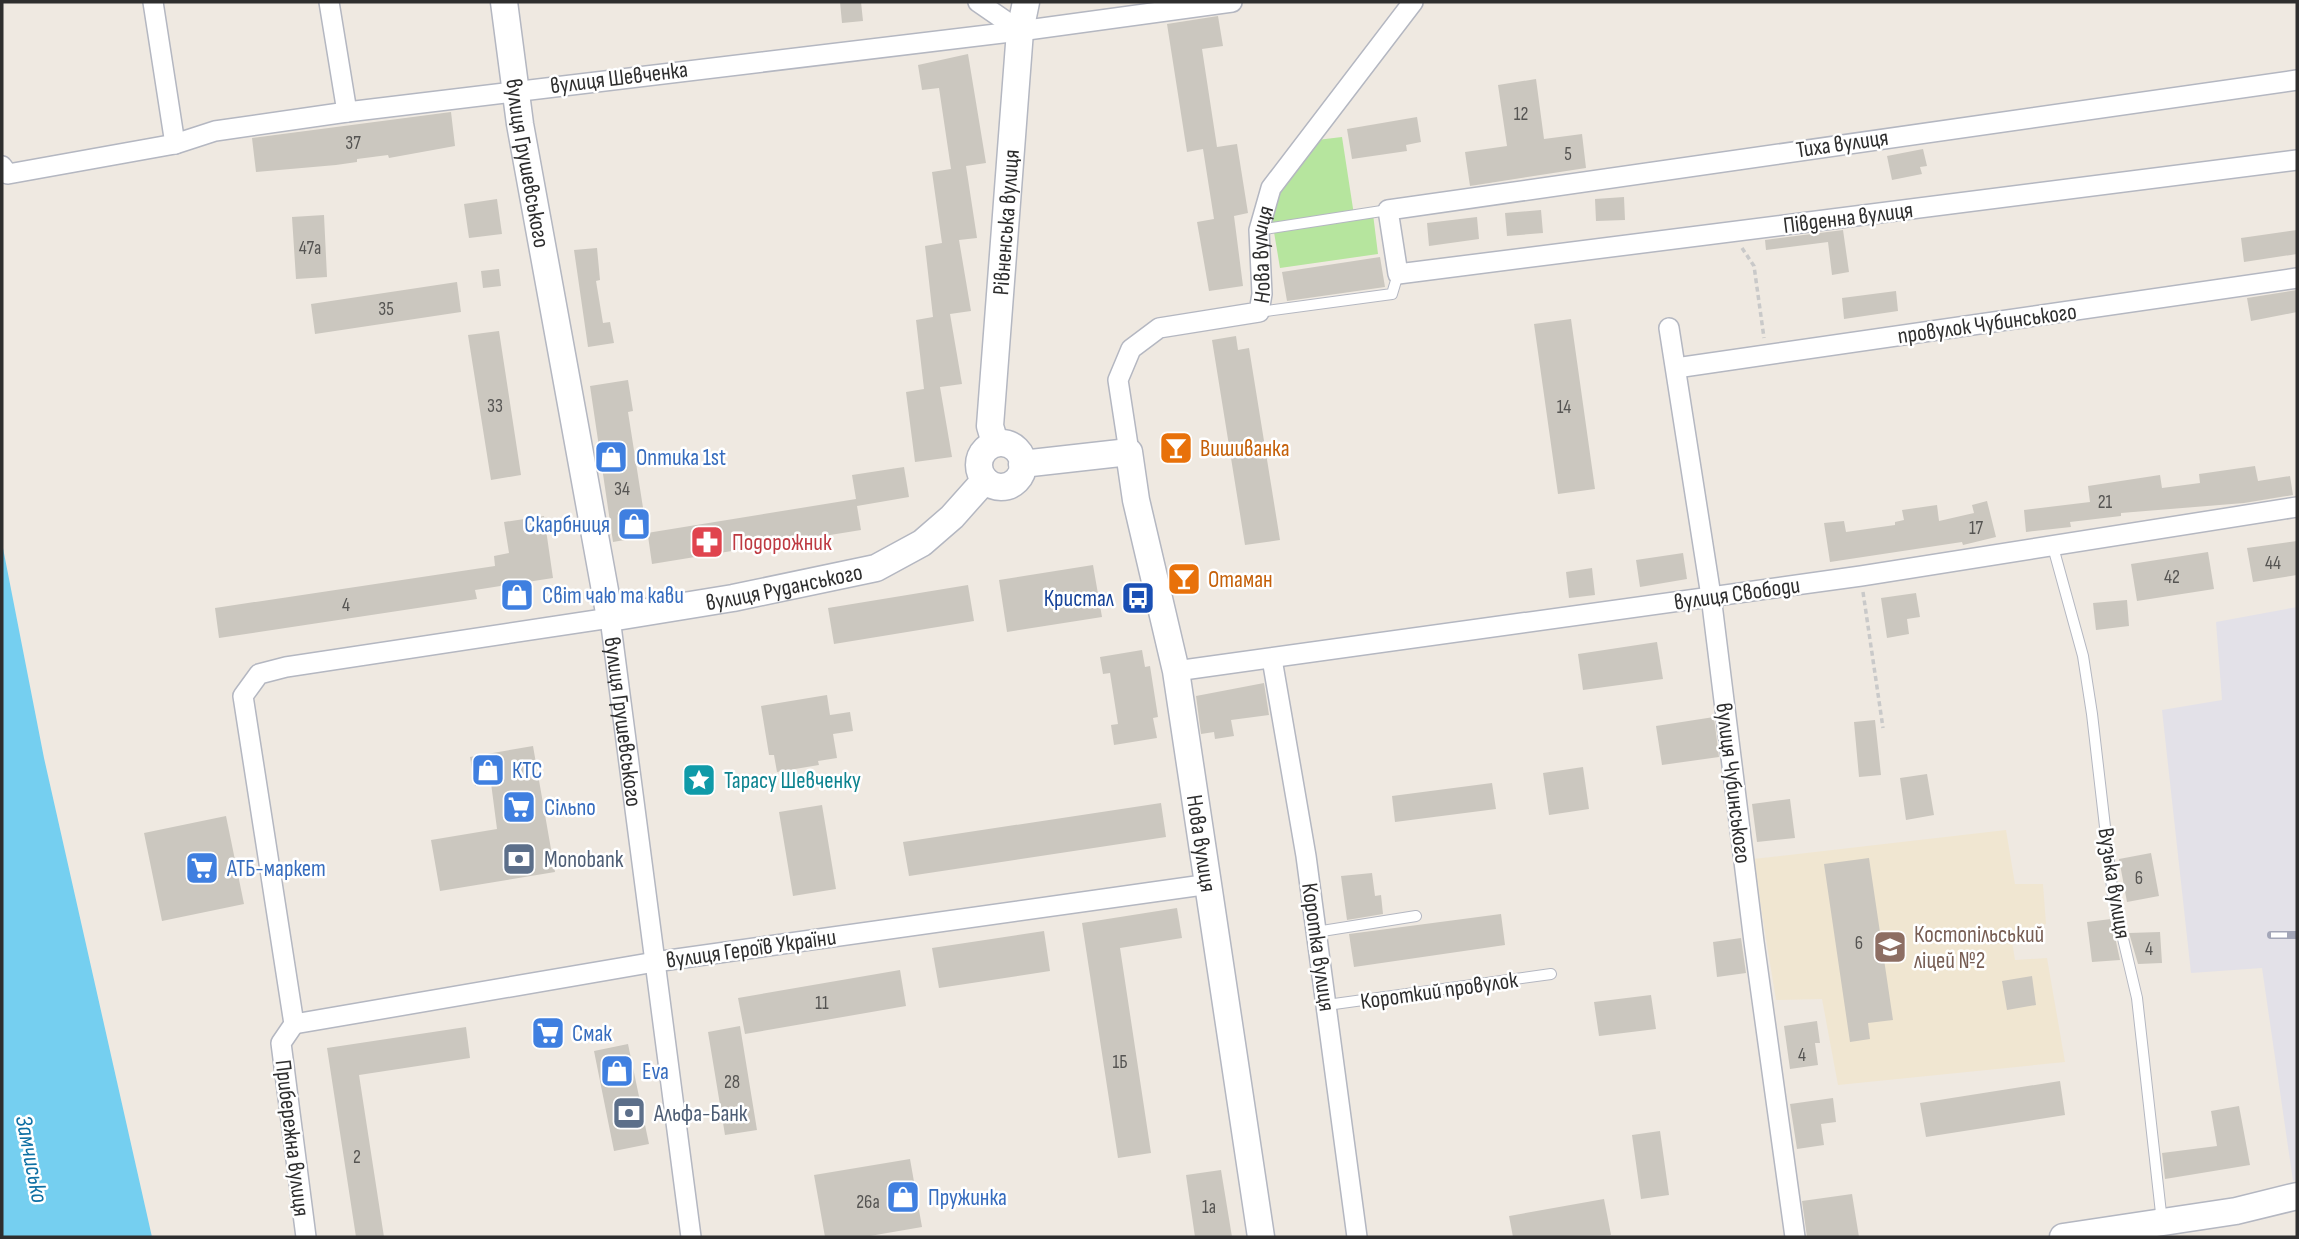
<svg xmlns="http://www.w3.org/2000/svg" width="2299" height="1239" font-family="'Sofia Sans Condensed',sans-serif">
  <rect width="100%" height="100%" fill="#efe9e1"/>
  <path fill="#e3e1e8" d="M2297,607V1180L2293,1181L2262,968L2191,973L2162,710L2222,700L2216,622Z"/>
  <path fill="#f0e6d1" d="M2006,830L2015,884H2043L2046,924L2011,935L2015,960L2047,958L2065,1062L1838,1085L1822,999L1776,1000L1753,859Z"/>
  <path fill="#b6e59e" d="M1342,137L1354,215L1373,214L1378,254L1280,268L1271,214L1280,189L1317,140Z"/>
  <path fill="#75cff0" d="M2,543L44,758L152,1237H2Z"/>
  <path fill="#cbc7bf" d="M840,2H861L863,21L842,23Z
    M1218,16L1223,46L1202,49L1217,147L1237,144L1248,213L1234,216L1243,286L1209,291L1197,222L1214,219L1203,149L1187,152L1167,24Z
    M968,54L986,163L966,166L977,238L959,240L971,311L950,314L962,384L940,387L952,457L915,462L906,392L924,389L916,320L933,317L925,246L942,243L932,172L951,169L939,88L922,90L918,65Z
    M1536,79L1544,139L1582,134L1586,168L1470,186L1465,152L1507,146L1498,85Z
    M451,112L455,146L389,158L388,155L357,159V162L336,165L256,172L252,138Z
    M1417,117L1421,142L1406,145L1407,151L1352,159L1347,129Z
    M1923,149L1927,166L1920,167L1922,174L1892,180L1887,156Z
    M1624,197L1625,220L1596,221L1595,199Z
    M497,199L502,234L469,238L464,204Z
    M1541,210L1543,233L1507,236L1505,213Z
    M324,215L327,277L296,279L292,217Z
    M1477,217L1479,239L1429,246L1427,223Z
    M1843,230L1849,272L1832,275L1828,242L1766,250L1765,240Z
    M2297,230V254L2244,262L2241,238Z
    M597,248L600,280L596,281L603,323L610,322L614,343L588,347L574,250Z
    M1380,257L1385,287L1287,301L1282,272Z
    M499,269L501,286L483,288L481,271Z
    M457,282L461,312L315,334L311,304Z
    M2297,290V312L2251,321L2247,298Z
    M1896,291L1898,311L1844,319L1842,298Z
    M1571,319L1595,489L1558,494L1534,324Z
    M499,331L521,475L491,480L468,335Z
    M1236,336L1238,350L1249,348L1280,540L1245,545L1212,340Z
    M628,380L633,411L628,412L647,533L856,499L852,475L904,467L909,497L857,506L861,530L652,564L648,536L613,542L590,386Z
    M2255,466L2258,481L2290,476L2293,495L2244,503L2121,513V516L2070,522L2071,527L2026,532L2024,510L2090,502L2088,486L2160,475L2162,488L2200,483L2199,474Z
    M1987,501L1996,537L1963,545L1962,542L1830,562L1824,523L1844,521L1846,532L1895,525V522L1904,520L1902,510L1937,505L1939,521L1974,513L1972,505Z
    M544,516L553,578L475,590L477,599L219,638L215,608L495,566L494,556L509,553L504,522Z
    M2297,541V575L2253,582L2247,548Z
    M2208,552L2214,589L2137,601L2131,564Z
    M1683,553L1687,579L1640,587L1636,560Z
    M1093,565L1102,617L1007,632L999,580Z
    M1592,568L1595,595L1569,598L1566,572Z
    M968,585L974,621L834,644L828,608Z
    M1916,593L1920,617L1907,619L1909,634L1887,638L1881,598Z
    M2127,600L2129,626L2096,630L2093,603Z
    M1657,642L1663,679L1583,690L1578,654Z
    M1142,650L1145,667L1150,666L1158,717L1153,718L1157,738L1114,745L1111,725L1118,724L1110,673L1103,674L1100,657Z
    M1264,683L1269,715L1231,720L1234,736L1215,739L1214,732L1201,734L1196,696Z
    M827,695L830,715L850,712L853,731L833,734L837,758L818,761L819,765L777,772L774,755H769L761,706Z
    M1714,717L1719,757L1662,765L1656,726Z
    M1875,720L1881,775L1859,777L1854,722Z
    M533,746L555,872L440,891L431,840L497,829L491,783L475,786L470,757Z
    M1583,767L1589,809L1549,815L1543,773Z
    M1927,774L1934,815L1906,820L1900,778Z
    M1492,783L1496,809L1395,822L1392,796Z
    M1790,799L1795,838L1757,842L1752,804Z
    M1161,803L1166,837L909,876L903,842Z
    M822,805L836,889L793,896L779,812Z
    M226,816L244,904L162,921L144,833Z
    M2151,853L2159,896L2127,902L2119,859Z
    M1869,858L1893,1020L1868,1023L1870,1039L1850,1042L1824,864Z
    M1372,873L1375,896L1381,895L1383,914L1347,920L1341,876Z
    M1177,908L1182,938L1120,948L1151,1153L1118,1158L1082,923Z
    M1501,914L1505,945L1354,967L1349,934Z
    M2111,919L2120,960L2092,962L2087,922Z
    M1044,931L1050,971L939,988L932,948Z
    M2160,932L2162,963L2138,964L2129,933Z
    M1741,938L1746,973L1717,977L1713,942Z
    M900,970L906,1006L745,1034L738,998Z
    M2032,976L2036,1005L2007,1010L2002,981Z
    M1651,995L1656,1029L1599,1036L1594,1002Z
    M1817,1021L1820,1043H1815L1818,1065L1790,1069L1784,1026Z
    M740,1026L757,1130L725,1135L708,1032Z
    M466,1027L470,1058L359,1075L384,1237H356L327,1048Z
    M628,1044L649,1144L614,1151L594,1051Z
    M2060,1081L2065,1115L1926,1137L1920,1103Z
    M1833,1098L1836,1122L1821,1124L1824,1145L1797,1149L1790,1104Z
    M2239,1106L2250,1165L2165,1179L2162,1153L2217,1146L2211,1111Z
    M1660,1131L1669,1195L1641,1199L1632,1135Z
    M910,1159L922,1227L864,1237H825L814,1175Z
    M1221,1170L1232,1237H1195L1186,1175Z
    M1852,1194L1859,1237H1807L1802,1201Z
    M1604,1199L1611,1235L1513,1237L1509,1216Z"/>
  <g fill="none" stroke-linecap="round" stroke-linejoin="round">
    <defs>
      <path id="lane" d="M1259,230L1388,210
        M1259,312L1392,294L1398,274
        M2053,547L2083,656L2092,714L2113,896L2137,998L2162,1222
        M1316,932L1416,916
        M1327,1005L1551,974"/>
      <g id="street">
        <path d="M153,2L175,144"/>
        <path d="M329,2L347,112"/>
        <path d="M978,2L1020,31"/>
        <path d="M2297,80L1388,210L1398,274L2297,160"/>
        <path d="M2,166L8,174L175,144L215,131L347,112L1020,31L1232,2"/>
        <path d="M1669,328L1711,596L1754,942L1795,1237"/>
        <path d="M1676,368L2297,278"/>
        <path id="s1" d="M1129,452L1118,380L1131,349L1159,328L1259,312L1262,294L1259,230L1271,188L1413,2"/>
        <path d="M1272,659L1306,856L1357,1237"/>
        <path d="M1176,671L1861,576L2297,507"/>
        <path d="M294,1024L655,962L1210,884"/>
        <path id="s2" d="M306,1237L281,1043L294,1024L243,696L259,674L286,667L610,618L691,1237"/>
      </g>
      <g id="secondary">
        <path id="s3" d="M504,2L520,124L610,618L733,598L876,568L922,543L952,517L985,480"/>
        <path id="s4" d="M995,443L990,426L1020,31L1026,2"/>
        <circle cx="1001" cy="465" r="22"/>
        <path id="s5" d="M1022,464L1129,452L1136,500L1176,671L1261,1237"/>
        <path d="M2063,1237L2236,1211L2297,1196"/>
      </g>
    </defs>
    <use href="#lane" stroke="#b4b7c1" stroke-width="12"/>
    <use href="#street" stroke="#b4b7c1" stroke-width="22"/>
    <use href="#secondary" stroke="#b4b7c1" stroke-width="29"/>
    <path stroke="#c9c9c9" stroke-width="3.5" stroke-dasharray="5 3.5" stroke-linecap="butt" d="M1742,248L1754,266L1764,338
      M1863,592L1883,728"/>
    <use href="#lane" stroke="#fff" stroke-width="10"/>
    <use href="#street" stroke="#fff" stroke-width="19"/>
    <use href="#secondary" stroke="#fff" stroke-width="26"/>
    <defs>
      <path id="rail" d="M2271,935H2297"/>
    </defs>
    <use href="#rail" stroke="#a3a6b8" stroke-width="8"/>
    <use href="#rail" stroke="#fff" stroke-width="5" stroke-dasharray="16" stroke-linecap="butt"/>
  </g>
  <defs>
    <symbol id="bar-square" viewBox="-11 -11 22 22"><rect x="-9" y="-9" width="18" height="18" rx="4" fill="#e8710a" stroke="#fff"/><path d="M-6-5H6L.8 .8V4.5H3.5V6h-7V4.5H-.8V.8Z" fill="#fff"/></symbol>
    <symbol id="shop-square" viewBox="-11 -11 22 22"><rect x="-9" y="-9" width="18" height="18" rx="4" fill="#3f7fe0" stroke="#fff"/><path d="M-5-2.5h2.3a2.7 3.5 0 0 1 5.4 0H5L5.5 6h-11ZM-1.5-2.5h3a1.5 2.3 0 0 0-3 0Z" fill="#fff"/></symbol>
    <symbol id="pharmacy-square" viewBox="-11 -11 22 22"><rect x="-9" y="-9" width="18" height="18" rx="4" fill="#e0444e" stroke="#fff"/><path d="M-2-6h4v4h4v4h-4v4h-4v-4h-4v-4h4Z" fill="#fff"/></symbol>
    <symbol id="bus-square" viewBox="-11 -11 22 22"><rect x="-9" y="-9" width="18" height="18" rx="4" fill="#1a4fb4" stroke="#fff"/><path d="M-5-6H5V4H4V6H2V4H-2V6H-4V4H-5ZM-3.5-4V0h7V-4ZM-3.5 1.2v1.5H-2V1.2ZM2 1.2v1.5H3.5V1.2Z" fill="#fff"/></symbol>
    <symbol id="sight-square" viewBox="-11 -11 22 22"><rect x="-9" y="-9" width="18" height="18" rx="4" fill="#0f9aa8" stroke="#fff"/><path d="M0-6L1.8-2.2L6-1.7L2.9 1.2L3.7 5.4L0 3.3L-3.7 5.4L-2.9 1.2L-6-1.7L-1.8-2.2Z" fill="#fff"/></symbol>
    <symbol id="supermarket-square" viewBox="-11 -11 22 22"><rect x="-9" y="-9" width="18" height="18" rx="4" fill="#3f7fe0" stroke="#fff"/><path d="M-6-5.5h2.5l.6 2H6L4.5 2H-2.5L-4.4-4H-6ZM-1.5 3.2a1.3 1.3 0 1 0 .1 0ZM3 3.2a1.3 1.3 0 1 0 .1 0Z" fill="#fff"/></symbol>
    <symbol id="bank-square" viewBox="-11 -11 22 22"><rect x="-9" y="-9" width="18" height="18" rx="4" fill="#5c6f8a" stroke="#fff"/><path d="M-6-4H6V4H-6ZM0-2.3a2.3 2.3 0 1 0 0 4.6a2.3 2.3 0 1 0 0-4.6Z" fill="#fff"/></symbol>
    <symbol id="school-square" viewBox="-11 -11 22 22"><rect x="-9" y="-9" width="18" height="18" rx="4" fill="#8d6e63" stroke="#fff"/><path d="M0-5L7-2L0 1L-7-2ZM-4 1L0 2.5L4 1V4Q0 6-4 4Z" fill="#fff"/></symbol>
  </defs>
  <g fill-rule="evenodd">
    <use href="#bar-square" x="1157" y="429" width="38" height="38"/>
    <use href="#shop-square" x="592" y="438" width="38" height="38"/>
    <use href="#shop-square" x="615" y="505" width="38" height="38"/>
    <use href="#pharmacy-square" x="688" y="523" width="38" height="38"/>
    <use href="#bar-square" x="1165" y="560" width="38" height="38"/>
    <use href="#shop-square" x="498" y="576" width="38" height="38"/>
    <use href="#bus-square" x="1119" y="579" width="38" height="38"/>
    <use href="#shop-square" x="469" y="751" width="38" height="38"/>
    <use href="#sight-square" x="680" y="761" width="38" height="38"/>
    <use href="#supermarket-square" x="500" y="788" width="38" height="38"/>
    <use href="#bank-square" x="500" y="840" width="38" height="38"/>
    <use href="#supermarket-square" x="183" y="849" width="38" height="38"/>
    <use href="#school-square" x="1871" y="928" width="38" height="38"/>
    <use href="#supermarket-square" x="529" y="1014" width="38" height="38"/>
    <use href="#shop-square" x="598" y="1052" width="38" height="38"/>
    <use href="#bank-square" x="610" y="1094" width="38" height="38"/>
    <use href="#shop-square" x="884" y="1178" width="38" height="38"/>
  </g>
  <g text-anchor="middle" stroke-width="5" stroke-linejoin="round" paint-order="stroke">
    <g font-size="19" fill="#555452">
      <text x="1521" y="120">12</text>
      <text x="353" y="149">37</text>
      <text x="1568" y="160">5</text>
      <text x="310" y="254">47а</text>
      <text x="386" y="315">35</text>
      <text x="495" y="412">33</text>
      <text x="1564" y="413">14</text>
      <text x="622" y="495">34</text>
      <text x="2105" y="508">21</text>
      <text x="1976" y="534">17</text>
      <text x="2273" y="569">44</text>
      <text x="2172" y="583">42</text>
      <text x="346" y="611">4</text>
      <text x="2139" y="884">6</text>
      <text x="1859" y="949">6</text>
      <text x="2149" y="955">4</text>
      <text x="822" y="1009">11</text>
      <text x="1802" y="1061">4</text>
      <text x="1120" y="1068">1Б</text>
      <text x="732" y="1088">28</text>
      <text x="357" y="1163">2</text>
      <text x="868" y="1208">26а</text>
      <text x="1209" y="1213">1а</text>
    </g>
    <g font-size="23" fill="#2e2e2e" stroke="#fff">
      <text transform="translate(619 77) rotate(-7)" y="8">вулиця Шевченка</text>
      <text transform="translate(1842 143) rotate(-8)" y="8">Тиха вулиця</text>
      <text dy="8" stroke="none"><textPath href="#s3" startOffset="163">вулиця Грушевського</textPath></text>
      <text transform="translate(1848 217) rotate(-7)" y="8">Південна вулиця</text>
      <text dy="8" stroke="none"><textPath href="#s4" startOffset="222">Рівненська вулиця</textPath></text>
      <text dy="8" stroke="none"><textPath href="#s1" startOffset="301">Нова вулиця</textPath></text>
      <text transform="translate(1987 323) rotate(-8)" y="8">провулок Чубинського</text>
      <text dy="8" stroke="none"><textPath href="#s3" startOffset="802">вулиця Руданського</textPath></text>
      <text transform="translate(1737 593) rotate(-8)" y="8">вулиця Свободи</text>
      <text dy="8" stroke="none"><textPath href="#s2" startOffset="1038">вулиця Грушевського</textPath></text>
      <text transform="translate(1734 783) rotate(83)" y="8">вулиця Чубинського</text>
      <text dy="8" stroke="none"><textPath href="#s5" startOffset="506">Нова вулиця</textPath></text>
      <text transform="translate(2115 883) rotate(81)" y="8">Вузька вулиця</text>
      <text transform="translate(1319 947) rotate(82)" y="8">Коротка вулиця</text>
      <text transform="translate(751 948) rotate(-8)" y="8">вулиця Героїв України</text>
      <text transform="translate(1439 990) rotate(-8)" y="8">Короткий провулок</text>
      <text transform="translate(293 1138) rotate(83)" y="8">Прибережна вулиця</text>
    </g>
    <g font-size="23" fill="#c56008" stroke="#fff" text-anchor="start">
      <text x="1200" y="456">Вишиванка</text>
      <text x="1208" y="587">Отаман</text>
    </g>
    <g font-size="23" fill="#366cbe" stroke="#fff" text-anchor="start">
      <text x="636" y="465">Оптика 1st</text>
      <text x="610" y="532" text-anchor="end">Скарбниця</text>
      <text x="542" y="603">Світ чаю та кави</text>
      <text x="512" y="778">КТС</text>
      <text x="544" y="815">Сільпо</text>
      <text x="227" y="876">АТБ-маркет</text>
      <text x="572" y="1041">Смак</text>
      <text x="642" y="1079">Eva</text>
      <text x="928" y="1205">Пружинка</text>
    </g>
    <g font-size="23" fill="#be3a42" stroke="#fff" text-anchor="start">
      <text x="732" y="550">Подорожник</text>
    </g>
    <g font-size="23" fill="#164399" stroke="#fff" text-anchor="end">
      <text x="1114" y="606">Кристал</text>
    </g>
    <g font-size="23" fill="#0d838f" stroke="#fff" text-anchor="start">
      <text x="724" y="788">Тарасу Шевченку</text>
    </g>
    <g font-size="23" fill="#4e5e75" stroke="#fff" text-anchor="start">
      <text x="544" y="867">Monobank</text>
      <text x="654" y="1121">Альфа-Банк</text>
    </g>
    <g font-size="23" fill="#785e54" stroke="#fff" text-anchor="start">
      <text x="1914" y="942">Костопільський<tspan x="1914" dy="26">ліцей №2</tspan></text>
    </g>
    <g font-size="24" font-style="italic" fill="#0d6fa3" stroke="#fff">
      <text transform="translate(32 1159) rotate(79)" y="8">Замчисько</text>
    </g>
  </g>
  <rect width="2299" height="1239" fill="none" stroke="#2e2e2e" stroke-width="7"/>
</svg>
